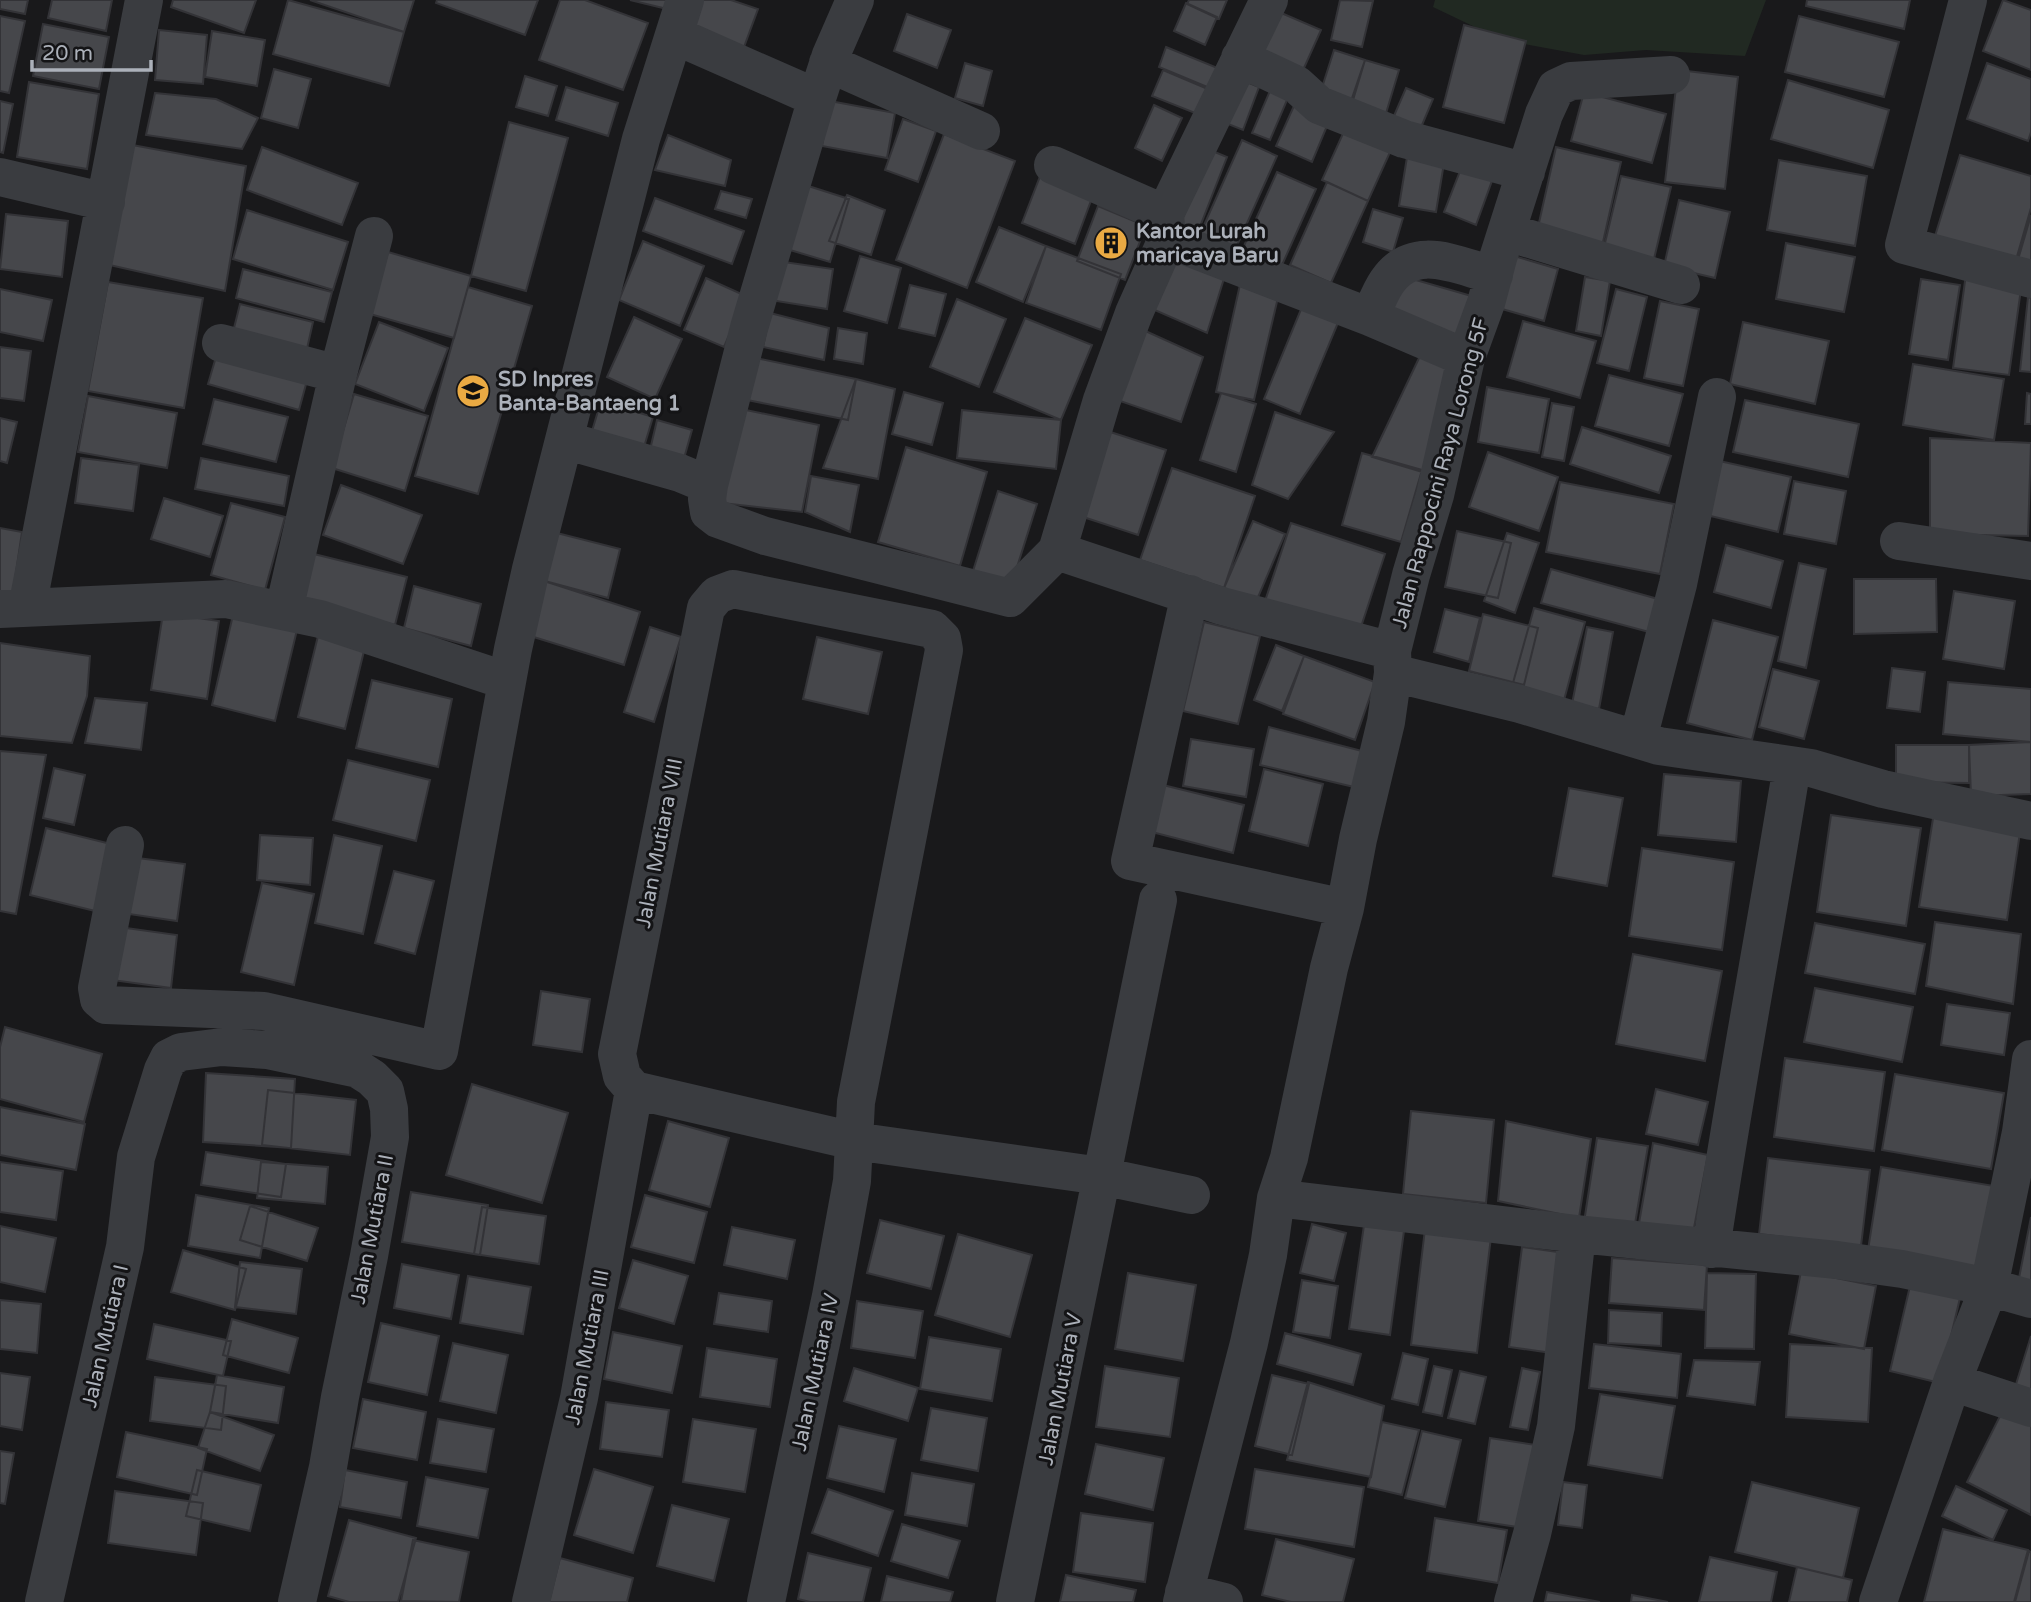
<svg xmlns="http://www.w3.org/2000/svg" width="2031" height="1602" font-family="'Varela Round',sans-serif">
  <rect width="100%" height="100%" fill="#19191b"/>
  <path fill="#212922" d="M1435,0H1766L1745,56L1646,50L1584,55L1502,40L1433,7Z"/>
  <path fill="#46474b" stroke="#333337" stroke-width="2" d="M0,0H28L25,14L0,9Z
    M52,0H112L106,31L48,18Z
    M173,0H256L244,33L171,7Z
    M288,0L404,32L389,86L273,54Z
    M310,0H414L404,32Z
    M437,0H538L525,35L436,3Z
    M560,0H585L648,23L623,90L539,60Z
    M630,0H669L667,9Z
    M700,0H731L758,9L744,47L690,28Z
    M1189,0H1227L1219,19L1187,4Z
    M1340,0L1373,1L1362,47L1331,40Z
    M1807,0H1910L1904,29L1806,6Z
    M2003,0L2031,10V70L1983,51Z
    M1186,3L1217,17L1205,45L1174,31Z
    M1272,9L1321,30L1300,77L1252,57Z
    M907,14L951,30L937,68L894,51Z
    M0,16L25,21L9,93L0,91Z
    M1799,16L1899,42L1884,97L1785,72Z
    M43,24L109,37L99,89L33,76Z
    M1464,25L1526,41L1504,123L1443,107Z
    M159,30L207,35L203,84L155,80Z
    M212,31L265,40L257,86L205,77Z
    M1166,47L1220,69L1212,89L1159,67Z
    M1334,50L1365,60L1348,110L1318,100Z
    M1365,60L1399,70L1384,120L1350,110Z
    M965,63L992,71L983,106L955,98Z
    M1987,63L2031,79V132L2028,141L1967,119Z
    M274,69L311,79L298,128L261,118Z
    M1163,70L1215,92L1205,117L1152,96Z
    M1678,70L1738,77L1725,189L1665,182Z
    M525,76L557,86L548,116L516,107Z
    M1239,79L1259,87L1243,130L1223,122Z
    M1275,79L1293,86L1270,140L1252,133Z
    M1788,80L1889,110L1873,168L1771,139Z
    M29,82L99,94L87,169L17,157Z
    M566,87L618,103L608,136L556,120Z
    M1406,88L1433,99L1417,137L1390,125Z
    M1584,92L1666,114L1652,163L1571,141Z
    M155,93L216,99L258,118L242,149L146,135Z
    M1297,99L1332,114L1312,162L1276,146Z
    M0,101L13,104L3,153L0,152Z
    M830,101L895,113L887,158L822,146Z
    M1154,105L1182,118L1162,161L1135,148Z
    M903,119L936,131L918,182L885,170Z
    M509,122L568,138L526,291L471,276Z
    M1345,129L1391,150L1368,201L1322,180Z
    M944,134L1015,161L967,288L896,260Z
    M668,135L731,160L725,186L655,170Z
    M1242,140L1277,156L1231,259L1196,243Z
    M127,144L246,166L225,291L105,264Z
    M262,147L358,183L342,225L247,190Z
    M1556,147L1621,162L1601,251L1536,236Z
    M1210,150L1227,157L1196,237L1178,230Z
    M1408,151L1445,157L1436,212L1399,206Z
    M1960,155L2031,176V208L2016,260L1935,236Z
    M1779,160L1867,176L1855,246L1767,230Z
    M1044,166L1096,187L1075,244L1022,223Z
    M1462,166L1493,178L1476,225L1444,212Z
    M1277,172L1316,189L1278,274L1239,257Z
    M1621,176L1671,187L1654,259L1604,247Z
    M1327,182L1368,201L1331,283L1290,265Z
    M799,183L849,199L830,262L780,247Z
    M721,191L752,199L746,218L715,209Z
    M847,195L885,210L871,255L829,241Z
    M655,198L744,231L732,264L643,231Z
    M1679,200L1730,212L1715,278L1664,266Z
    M1098,206L1146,226L1125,280L1077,261Z
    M1373,209L1403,218L1393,252L1363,242Z
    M247,210L348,242L333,290L233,259Z
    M6,214L68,221L62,277L0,269Z
    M2031,215V267L2017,263Z
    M999,227L1046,246L1023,302L976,282Z
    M643,241L704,266L680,326L619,300Z
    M1786,243L1855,257L1844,312L1776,299Z
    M1046,246L1121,274L1101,330L1026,303Z
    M388,252L471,276L454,338L370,314Z
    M1170,254L1227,269L1207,333L1150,308Z
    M1511,255L1558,269L1544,321L1495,307Z
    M860,256L901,268L887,323L844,311Z
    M777,261L833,269L827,309L770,300Z
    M243,269L332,292L324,322L236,298Z
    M1966,274L2022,282L2009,375L1953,368Z
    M1402,276L1475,297L1464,337L1391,316Z
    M1585,277L1610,281L1601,336L1576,331Z
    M706,278L746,296L724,347L684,330Z
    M1921,279L1960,285L1948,360L1909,354Z
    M1241,280L1280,289L1254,400L1216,392Z
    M108,282L203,298L184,408L88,391Z
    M910,285L946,294L935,336L899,328Z
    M468,287L532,306L478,494L415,476Z
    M0,289L52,300L43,341L0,332Z
    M1616,289L1647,297L1629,371L1597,363Z
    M2028,297L2031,298V372L2020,371Z
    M957,299L1006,319L979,387L930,367Z
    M1660,301L1699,309L1683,386L1644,378Z
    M1304,302L1340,318L1300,414L1264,399Z
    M240,304L313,322L304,362L230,344Z
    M770,313L829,328L824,360L763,347Z
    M634,317L682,339L655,399L607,377Z
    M1025,318L1092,345L1061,420L994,392Z
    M1523,321L1596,341L1580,398L1507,377Z
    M379,322L448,348L424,411L355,384Z
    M1743,322L1829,341L1815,404L1730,384Z
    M838,328L867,333L863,364L834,359Z
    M1141,329L1203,357L1181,422L1117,400Z
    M0,347L31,351L24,401L0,398Z
    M218,350L308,377L299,410L208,384Z
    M1420,356L1461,365L1429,474L1372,457Z
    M756,358L856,379L848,420L747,400Z
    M1913,364L2004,379L1994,440L1903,425Z
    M1609,375L1683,394L1669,446L1595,426Z
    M856,379L895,389L878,479L823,468Z
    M1487,387L1549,399L1539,453L1478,442Z
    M904,392L943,403L932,445L892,434Z
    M1221,393L1256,404L1236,472L1200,460Z
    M2027,393L2031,394V424H2025Z
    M354,394L428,416L405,491L332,468Z
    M88,396L177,413L167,468L78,452Z
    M214,399L288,417L276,462L203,444Z
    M1745,400L1859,424L1848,477L1733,452Z
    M601,401L653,417L644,447L592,431Z
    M1552,403L1574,407L1564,461L1542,457Z
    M741,409L819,425L802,512L722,503Z
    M962,410L1061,420L1056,469L957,458Z
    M1275,412L1334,432L1288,499L1252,485Z
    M0,418L17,422L7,463L0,461Z
    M657,420L692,430L683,462L649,454Z
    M1582,427L1671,456L1659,493L1570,464Z
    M1098,428L1166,450L1138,535L1071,513Z
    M1930,438L2031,443L2028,536L1930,534Z
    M906,447L987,472L960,566L878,542Z
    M1488,452L1558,477L1539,531L1469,507Z
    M1362,453L1422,470L1401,542L1342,525Z
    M81,458L139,465L133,511L75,503Z
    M201,458L289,476L284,506L195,489Z
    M1715,460L1791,477L1778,532L1702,514Z
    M1172,468L1255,496L1224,588L1140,560Z
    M811,476L859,485L850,532L805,512Z
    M1794,481L1846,491L1836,544L1784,534Z
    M1560,482L1674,504L1660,574L1546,552Z
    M341,485L422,515L403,564L323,535Z
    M998,491L1037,504L1012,583L973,571Z
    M164,498L223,516L210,557L151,539Z
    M231,503L285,517L265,590L211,575Z
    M1253,521L1285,534L1256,602L1224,588Z
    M1291,523L1385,554L1358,636L1264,604Z
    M0,528L22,532L12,600L0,598Z
    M1457,531L1511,543L1498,598L1445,587Z
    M553,532L620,549L608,598L541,580Z
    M1507,533L1539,543L1515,613L1484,601Z
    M1726,545L1783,561L1771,608L1714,592Z
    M314,554L407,577L395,625L303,602Z
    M1799,563L1826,569L1806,668L1778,661Z
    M1551,569L1658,599L1649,632L1541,603Z
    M1854,579H1936L1937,632L1854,634Z
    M541,580L640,612L624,665L524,634Z
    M414,586L481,604L471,646L404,628Z
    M1954,591L2015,601L2004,669L1943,659Z
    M1534,608L1585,622L1563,704L1511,690Z
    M1445,609L1480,618L1469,662L1434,652Z
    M163,613L219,621L207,699L151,690Z
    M1483,614L1538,628L1524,685L1469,671Z
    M233,615L297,630L275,721L212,705Z
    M1713,620L1778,637L1752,740L1687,723Z
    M1204,622L1260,636L1238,724L1183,711Z
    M650,627L681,637L654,722L624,712Z
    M1587,627L1613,632L1599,709L1572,704Z
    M318,636L365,647L345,729L298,717Z
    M817,637L882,652L868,714L803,699Z
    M0,643L90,656L87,696L72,743L0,736Z
    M1276,645L1304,656L1282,711L1254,700Z
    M1304,656L1375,682L1355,740L1283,714Z
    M1892,668L1925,672L1920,712L1887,708Z
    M1773,669L1819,681L1804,739L1759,727Z
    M372,680L452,699L438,767L356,748Z
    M1948,682L2031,689V742L1943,734Z
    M95,698L147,703L141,750L85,743Z
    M1269,727L1362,751L1354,787L1260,765Z
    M1191,739L1254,749L1246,797L1183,786Z
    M2031,742V794L1971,796L1969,745Z
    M1896,745H1969V783L1896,782Z
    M0,751L46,755L16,914L0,911Z
    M348,760L430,780L416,841L333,820Z
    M54,768L85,775L74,825L43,818Z
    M1264,769L1323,784L1308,846L1249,831Z
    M1664,774L1741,781L1736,842L1658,835Z
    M1159,784L1244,805L1233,853L1148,831Z
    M1569,788L1623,798L1607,886L1553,876Z
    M1934,812L2021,826L2007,920L1919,907Z
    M1831,815L1921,828L1906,926L1817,912Z
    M46,828L111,844L95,911L30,895Z
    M260,835L313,838L310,885L257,880Z
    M334,835L382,846L363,934L315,923Z
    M1642,848L1734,862L1722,950L1629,936Z
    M130,857L185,864L177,921L122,913Z
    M394,871L434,881L415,954L375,943Z
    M262,883L314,894L294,985L241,972Z
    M1935,922L2021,934L2013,1004L1926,986Z
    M1815,923L1925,944L1915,994L1805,973Z
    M119,927L177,935L171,988L112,980Z
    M1633,954L1722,971L1705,1061L1616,1044Z
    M1815,988L1913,1007L1902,1062L1804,1042Z
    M541,991L590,999L582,1052L533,1045Z
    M1947,1004L2010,1013L2004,1055L1941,1045Z
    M5,1027L102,1054L84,1122L0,1099V1047Z
    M1785,1058L1885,1072L1874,1151L1774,1137Z
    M206,1073L295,1079L291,1148L203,1142Z
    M1895,1074L2004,1093L1991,1169L1882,1150Z
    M472,1084L568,1113L542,1203L446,1175Z
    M1656,1089L1708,1102L1698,1145L1646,1134Z
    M268,1090L356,1100L350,1155L262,1145Z
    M0,1107L85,1124L76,1170L0,1155Z
    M1411,1111L1494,1120L1486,1203L1403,1194Z
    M668,1121L729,1138L710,1207L649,1190Z
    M1506,1121L1591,1139L1579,1218L1498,1201Z
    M1597,1138L1648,1146L1634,1230L1584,1222Z
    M1653,1143L1708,1155L1693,1233L1639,1223Z
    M206,1152L286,1164L281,1197L201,1185Z
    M1768,1158L1870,1170L1861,1246L1759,1234Z
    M0,1162L63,1171L56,1220L0,1212Z
    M261,1162L328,1167L325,1204L257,1198Z
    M1881,1167L1994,1186L1981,1268L1868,1250Z
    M411,1192L488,1205L480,1255L402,1242Z
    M196,1195L269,1208L260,1258L188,1246Z
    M645,1195L707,1212L694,1263L631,1247Z
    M250,1206L318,1228L307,1261L240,1240Z
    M482,1207L546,1216L539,1264L474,1254Z
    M2031,1217V1281L2019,1278Z
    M880,1220L944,1236L931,1289L867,1273Z
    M1312,1224L1346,1233L1334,1281L1300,1273Z
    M1364,1225L1404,1231L1390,1335L1349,1329Z
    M0,1226L56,1238L45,1292L0,1282Z
    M732,1227L795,1240L787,1279L724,1265Z
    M1425,1229L1491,1237L1477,1353L1411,1345Z
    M958,1234L1032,1255L1010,1337L935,1315Z
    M1522,1247L1565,1253L1552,1353L1509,1347Z
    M183,1250L246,1269L235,1310L171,1292Z
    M1612,1258L1707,1265L1704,1310L1609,1303Z
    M633,1260L688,1276L674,1324L619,1308Z
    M240,1262L302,1269L296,1314L235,1307Z
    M402,1264L459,1275L451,1319L394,1308Z
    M1801,1271L1876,1286L1864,1349L1789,1334Z
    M1128,1273L1196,1285L1183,1361L1115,1349Z
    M1707,1273L1756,1274L1754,1349L1705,1348Z
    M468,1276L531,1287L523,1334L460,1323Z
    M1302,1280L1338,1286L1330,1338L1293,1332Z
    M1910,1286L1960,1298L1940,1383L1890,1371Z
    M719,1293L772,1301L768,1332L714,1324Z
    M0,1300L41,1304L37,1353L0,1349Z
    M857,1301L923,1311L915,1358L851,1348Z
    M1609,1310L1662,1313L1661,1346L1608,1343Z
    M232,1319L298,1338L289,1373L223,1355Z
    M381,1323L439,1336L427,1395L368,1382Z
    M154,1324L231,1341L223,1376L147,1359Z
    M613,1332L682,1346L672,1393L604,1379Z
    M1285,1333L1361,1354L1353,1385L1277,1364Z
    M2031,1336V1403L2012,1397Z
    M929,1337L1001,1349L992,1401L920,1389Z
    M453,1343L508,1355L496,1413L440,1401Z
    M1594,1344L1681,1354L1677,1398L1589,1388Z
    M1790,1344L1872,1348L1868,1422L1786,1417Z
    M707,1348L777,1359L770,1407L700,1397Z
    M1403,1353L1428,1359L1418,1405L1392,1399Z
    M1694,1360L1760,1362L1755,1405L1687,1396Z
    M1105,1366L1179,1378L1170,1437L1096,1427Z
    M1434,1366L1452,1370L1442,1416L1423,1412Z
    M854,1368L918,1388L908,1421L844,1401Z
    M1522,1368L1540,1372L1528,1430L1510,1427Z
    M1460,1371L1486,1377L1475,1424L1448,1418Z
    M0,1373L30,1377L22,1430L0,1426Z
    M217,1375L284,1387L278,1423L210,1412Z
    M1272,1375L1309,1384L1292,1455L1255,1446Z
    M155,1377L226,1386L221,1430L150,1421Z
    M1308,1382L1384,1406L1371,1477L1287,1460Z
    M1600,1394L1675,1406L1662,1478L1588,1465Z
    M363,1399L426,1412L417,1460L353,1448Z
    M606,1402L669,1410L662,1457L600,1449Z
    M931,1408L987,1418L978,1471L921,1460Z
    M2003,1410L2031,1424V1515L1967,1482Z
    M210,1412L274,1435L260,1471L198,1448Z
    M438,1419L494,1429L486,1472L430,1463Z
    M693,1419L756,1429L745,1492L683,1482Z
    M1382,1422L1419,1430L1402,1495L1368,1487Z
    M839,1426L896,1439L884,1492L827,1478Z
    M1422,1431L1461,1440L1445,1507L1405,1498Z
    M126,1432L207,1449L197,1495L117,1477Z
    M1490,1438L1536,1445L1524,1528L1478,1521Z
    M1096,1444L1164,1458L1153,1510L1085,1494Z
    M0,1451L14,1453L5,1504L0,1503Z
    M594,1469L653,1487L633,1553L574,1535Z
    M1255,1469L1364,1487L1354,1547L1245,1529Z
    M197,1470L261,1485L250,1531L186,1516Z
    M345,1470L407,1482L401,1518L340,1507Z
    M912,1473L974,1484L967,1526L905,1515Z
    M426,1477L488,1489L478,1538L417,1526Z
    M1563,1482L1587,1485L1582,1528L1558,1525Z
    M1752,1482L1859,1508L1843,1578L1735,1552Z
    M1956,1486L2007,1510L1993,1540L1942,1516Z
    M828,1489L893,1511L878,1556L812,1533Z
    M115,1491L203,1503L196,1555L108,1543Z
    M672,1505L729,1519L714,1581L657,1566Z
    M1081,1513L1153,1523L1145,1582L1073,1572Z
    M1435,1518L1507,1530L1498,1583L1427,1571Z
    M349,1520L416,1538L398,1602H349L328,1596Z
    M902,1524L960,1541L948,1578L891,1561Z
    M1943,1529L2028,1550L2014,1602H1924Z
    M1276,1539L1354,1559L1343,1602H1291L1262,1595Z
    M413,1540L469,1552L459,1602L401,1601Z
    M2029,1551L2031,1552V1602H2015Z
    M808,1553L871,1568L863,1602H810L798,1599Z
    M1710,1557L1777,1572L1771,1602H1699Z
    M560,1558L633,1578L627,1602H549Z
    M1797,1567L1852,1580L1847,1602H1789Z
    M1066,1575L1136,1590L1133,1602H1060Z
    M887,1576L953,1592L950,1602H881Z
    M1547,1592L1600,1602H1545Z
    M1632,1595L1668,1602H1631Z"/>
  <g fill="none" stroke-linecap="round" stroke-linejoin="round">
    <path stroke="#3a3c40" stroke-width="38" d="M1968,0L1904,245L2031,279
      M674,35L817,98L831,55L855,0
      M1240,58L1297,85L1319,105L1404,139L1526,172
      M828,63L981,131
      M1053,165L1165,214
      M0,177L106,202
      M1507,232L1681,285
      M1167,239L1370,317L1466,358
      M1370,317C1375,306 1380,292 1387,282C1414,242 1457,266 1494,275
      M221,343L338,374
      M564,440L680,473L709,485L707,499L709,512L718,519L765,536L1010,598L1057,551L1222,606L1392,651L1393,673L1520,704L1659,746L1811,768L1883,789L2031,821
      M709,485L749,328L817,98
      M1899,541L2031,561
      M1057,551L1102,400L1134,313L1167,239L1165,214L1269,0
      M1190,594L1130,861L1345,908
      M27,608L144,0
      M0,609L226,599L320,619L507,681
      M284,610L338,374L374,236
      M1392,651L1411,575L1435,495L1466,358L1486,303L1498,258L1544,114L1556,88L1571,81L1671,75
      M1638,739L1678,584L1717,397
      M125,845L97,988L99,999L106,1005L264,1011L439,1051L513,649L531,569L641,139L685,0
      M634,1090L622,1076L617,1054L706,608L717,595L733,589L932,629L942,639L944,650L856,1102L852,1181L831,1296L766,1602
      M634,1090L854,1141L1101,1176L1191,1195
      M1276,1198L1577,1234L1837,1260L1902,1269L1989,1287L2031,1299
      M1711,1249C1735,1087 1766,927 1792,766
      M1952,1382L2031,1408
      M1184,1592L1224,1602
      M44,1602L125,1247L136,1157L163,1070L169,1058L181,1052L222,1047L267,1050L358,1069L372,1078L385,1091L389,1109L390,1137L369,1256L340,1397L328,1467L297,1602
      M531,1602L579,1398L634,1090
      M1015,1602L1158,900
      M1182,1602L1249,1343L1268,1255L1276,1198L1289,1158L1329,968L1345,908L1358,839L1386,722L1393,673
      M1513,1602L1532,1534L1556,1426L1577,1234
      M1878,1602L1952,1382L1989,1287L2021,1132L2031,1059"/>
  </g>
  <defs>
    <symbol id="building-disc" viewBox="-11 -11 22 22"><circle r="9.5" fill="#eaaa43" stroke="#141416"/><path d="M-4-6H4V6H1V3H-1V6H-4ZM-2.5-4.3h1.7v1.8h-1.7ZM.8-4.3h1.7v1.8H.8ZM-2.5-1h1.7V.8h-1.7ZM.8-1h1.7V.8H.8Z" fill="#111"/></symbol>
    <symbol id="school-disc" viewBox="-11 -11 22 22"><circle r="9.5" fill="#eaaa43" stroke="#141416"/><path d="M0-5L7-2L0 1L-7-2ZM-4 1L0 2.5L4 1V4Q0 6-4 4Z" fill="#111"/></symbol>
  </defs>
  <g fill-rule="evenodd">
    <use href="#building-disc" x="1092" y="224" width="38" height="38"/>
    <use href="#school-disc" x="454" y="372" width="38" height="38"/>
  </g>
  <g text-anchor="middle" stroke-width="6" stroke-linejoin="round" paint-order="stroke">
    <g font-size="21" font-weight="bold" fill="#acb1ba" stroke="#141416" text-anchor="start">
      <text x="1136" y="238">Kantor Lurah<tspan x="1136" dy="24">maricaya Baru</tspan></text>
      <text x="498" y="386">SD Inpres<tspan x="498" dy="24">Banta-Bantaeng 1</tspan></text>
    </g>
    <g font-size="21" fill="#acb1ba" stroke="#141416">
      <text transform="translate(1440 473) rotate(-75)" y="7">Jalan Rappocini Raya Lorong 5F</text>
      <text transform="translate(659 843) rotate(-79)" y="7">Jalan Mutiara VIII</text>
      <text transform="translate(372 1229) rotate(-79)" y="7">Jalan Mutiara II</text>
      <text transform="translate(105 1336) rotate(-77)" y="7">Jalan Mutiara I</text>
      <text transform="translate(587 1347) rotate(-79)" y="7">Jalan Mutiara III</text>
      <text transform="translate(815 1372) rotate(-78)" y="7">Jalan Mutiara IV</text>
      <text transform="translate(1060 1389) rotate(-79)" y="7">Jalan Mutiara V</text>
    </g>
  </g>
  <path d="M32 60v10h119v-10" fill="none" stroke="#acb1ba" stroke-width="3.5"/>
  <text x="42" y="60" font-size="21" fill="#acb1ba" stroke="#141416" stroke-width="5" paint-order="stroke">20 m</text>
</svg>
